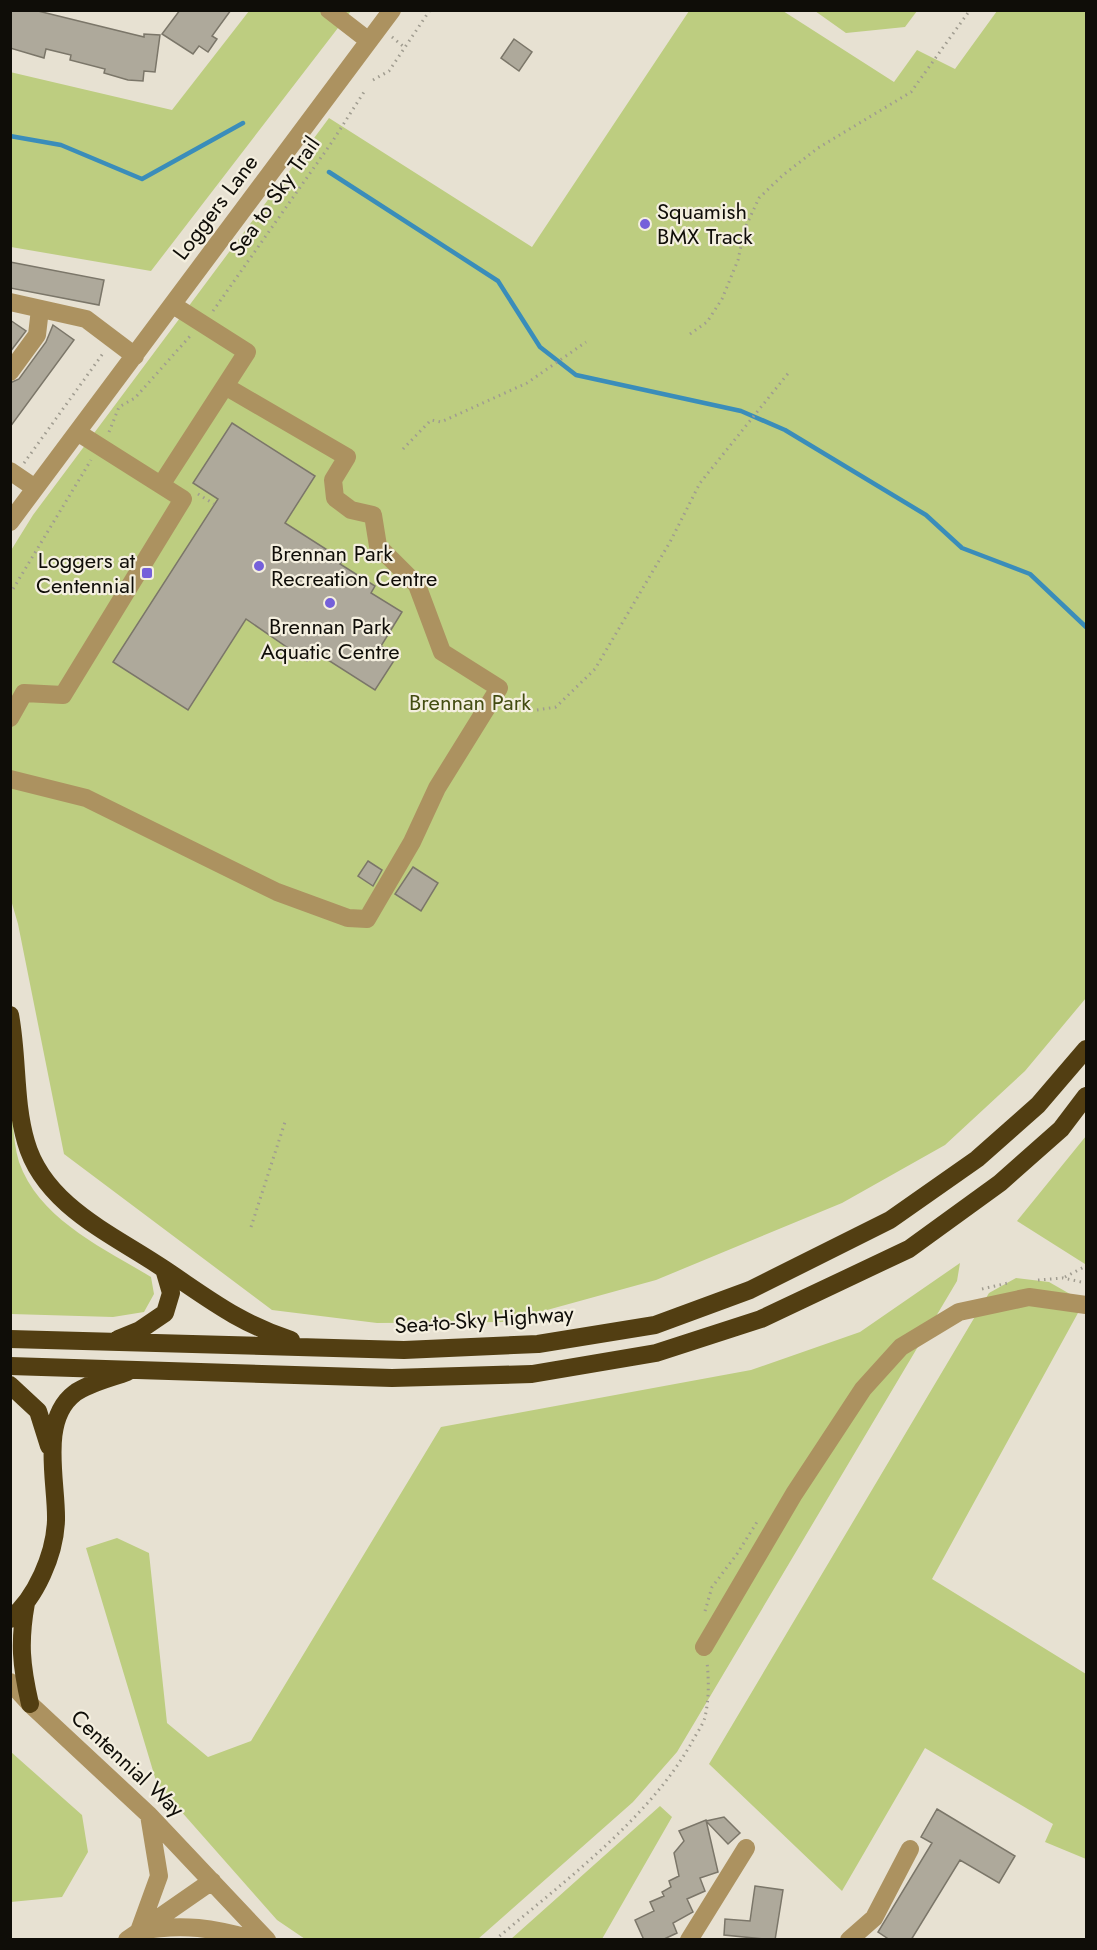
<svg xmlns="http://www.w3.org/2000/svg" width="1097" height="1950" font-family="Jost,sans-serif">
  <rect width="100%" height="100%" fill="#e7e1d2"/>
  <path fill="#bdcd80" d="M249,11H351L151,271L11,247L10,72L172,110Z
    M689,11H783L894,82L917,50L955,69L997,11H1086V998L1025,1071L945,1145L842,1203L656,1280L503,1322L377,1323L272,1310L64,1154L18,924L11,900L10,552L33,515L329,118L532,247Z
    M815,11H917L905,27L846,33Z
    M10,1085C13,1109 12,1139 19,1162C39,1219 103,1248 151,1277L154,1294L144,1312L113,1317L11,1314Z
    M1086,1136V1261L1085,1264L1017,1221Z
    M960,1263L957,1281L677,1752L633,1802L478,1939H305L277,1920L157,1784L86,1548L117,1538L149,1553L167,1723L208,1757L251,1741L441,1427L751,1370L860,1332Z
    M1016,1278L1049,1282L1084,1302L932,1579L1086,1674V1859L1045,1842L1053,1824L925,1748L842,1891L709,1764L989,1293Z
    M11,1752L82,1815L88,1852L62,1897L11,1902Z
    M660,1806L672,1817L602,1939H511Z"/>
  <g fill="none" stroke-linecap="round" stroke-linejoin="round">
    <path stroke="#3a8dba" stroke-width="4.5" d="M10,136L61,145L142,179L243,123
      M329,172L498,281L540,347L576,375L741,411L785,430L926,515L962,548L1030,574L1086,627"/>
  </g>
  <path fill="#aea99b" stroke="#7b7669" stroke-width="1.5" d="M10,10H34L144,37V34L160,35L155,72L144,71L143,81L128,80L104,73L105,69L70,60L71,55L46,49L44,58L10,48Z
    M180,10H231L212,36L217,39L208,52L199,46L193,54L162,34Z
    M514,39L532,52L519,71L501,58Z
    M10,262L104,280L99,305L10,288Z
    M10,320L26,331L10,352Z
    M53,325L74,340L10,427V383L19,379L46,342Z
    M232,423L315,476L285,523L343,560L340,564L375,586L371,593L402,612L381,646L397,656L375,690L314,651L307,661L246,619L188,710L113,662L218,499L193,483Z
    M368,861L382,870L373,886L358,876Z
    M413,867L438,883L421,911L395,894Z
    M937,1809L1015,1856L999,1883L960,1860L911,1940H890L878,1932L932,1843L921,1837Z
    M724,1817L740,1833L728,1844L706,1821Z
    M706,1820L718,1872L700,1878L705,1891L687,1899L693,1912L673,1923L677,1933L662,1940H644L635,1920L654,1911L650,1902L664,1896L662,1892L671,1887L669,1881L679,1876L674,1853L684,1841L679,1831Z
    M755,1886L783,1890L775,1940L724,1935L725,1919L750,1921Z"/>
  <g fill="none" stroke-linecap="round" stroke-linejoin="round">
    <path stroke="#a09c90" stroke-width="3" stroke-dasharray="1.5 4.5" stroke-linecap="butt" d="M392,37L404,47
      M373,80L389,71L430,10
      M213,311L332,142L364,92
      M690,334L707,322L722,299L738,260L745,228L759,198L783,175L818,148L911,92L970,10
      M109,432L119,407L135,398L191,335
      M403,449L431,420L441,422L527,383L586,342
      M24,463L104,352
      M198,494L214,504
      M10,594L91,460
      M537,710L556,707L595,669L670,542L700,483L790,371
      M251,1227L285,1122
      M1065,1277L1086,1266
      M1038,1280L1063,1278L1086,1283
      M982,1289L1008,1283
      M705,1611L712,1587L737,1554L757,1522
      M495,1940C563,1882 648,1820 692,1742C696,1734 703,1725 705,1717C709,1699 709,1681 707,1662"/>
    <path stroke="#ac9260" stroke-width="18" d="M329,10L369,41
      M10,302L86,319L135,356
      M10,372L37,335L40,309
      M10,471L35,488
      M161,485L225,386
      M10,522L392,10
      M10,718L24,693L63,695L183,499L77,432
      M10,779L86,798L277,892L348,918L367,919L412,842L437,788L499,688L442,652L417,585L378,546L373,515L351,510L335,498L333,480L347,457L225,386L247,352L173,305
      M704,1647L794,1494L863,1389L901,1347L959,1312L1029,1297L1086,1305
      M10,1682L30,1704L148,1814L267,1940
      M139,1931L159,1876L149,1815
      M139,1931C184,1923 213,1928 256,1940
      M127,1940L212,1881
      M689,1940L746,1848
      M849,1940L874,1918L910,1849"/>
    <path stroke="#523e12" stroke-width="18" d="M10,1015C18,1057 14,1101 26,1142C44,1206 114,1235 164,1269C209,1299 237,1322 291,1340
      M10,1339L404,1350L538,1344L655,1325L750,1290L890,1220L977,1159L1038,1105L1086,1049
      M118,1339L140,1330L165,1313L171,1293L164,1269
      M10,1366L392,1378L532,1374L656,1353L761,1319L909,1249L1000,1183L1061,1129L1086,1096
      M10,1385L38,1411L49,1446
      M26,1603C19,1642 21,1665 30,1704
      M10,1619C36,1598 55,1554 56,1520C57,1482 39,1420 75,1393C89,1383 111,1378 127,1372"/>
  </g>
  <g fill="#7560da" stroke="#f4efdf" stroke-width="2">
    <circle cx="645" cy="224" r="6"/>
    <circle cx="259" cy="566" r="6"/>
    <rect x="141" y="567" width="12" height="12" rx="3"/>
    <circle cx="330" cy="603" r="6"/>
  </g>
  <g text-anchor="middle" stroke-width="4.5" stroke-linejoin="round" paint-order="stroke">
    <g font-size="22" fill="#0f0d08" stroke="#f4efdf">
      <text transform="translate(274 196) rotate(-55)" y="8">Sea to Sky Trail</text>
      <text transform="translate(215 207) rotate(-53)" y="8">Loggers Lane</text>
      <text transform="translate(484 1319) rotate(-4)" y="8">Sea-to-Sky Highway</text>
      <text transform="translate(128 1763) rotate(43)" y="8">Centennial Way</text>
    </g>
    <g font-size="22" fill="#0f0d08" stroke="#f4efdf" text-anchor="start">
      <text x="657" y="219">Squamish<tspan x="657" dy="25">BMX Track</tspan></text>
      <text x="271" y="561">Brennan Park<tspan x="271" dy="25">Recreation Centre</tspan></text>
      <text x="135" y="568" text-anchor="end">Loggers at<tspan x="135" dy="25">Centennial</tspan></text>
      <text x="330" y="634" text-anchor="middle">Brennan Park<tspan x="330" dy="25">Aquatic Centre</tspan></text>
    </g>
    <g font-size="22" fill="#434c11" stroke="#f4efdf">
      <text x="470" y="710">Brennan Park</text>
    </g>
  </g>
  <rect width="1097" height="1950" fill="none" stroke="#0f0d08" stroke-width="24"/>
</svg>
